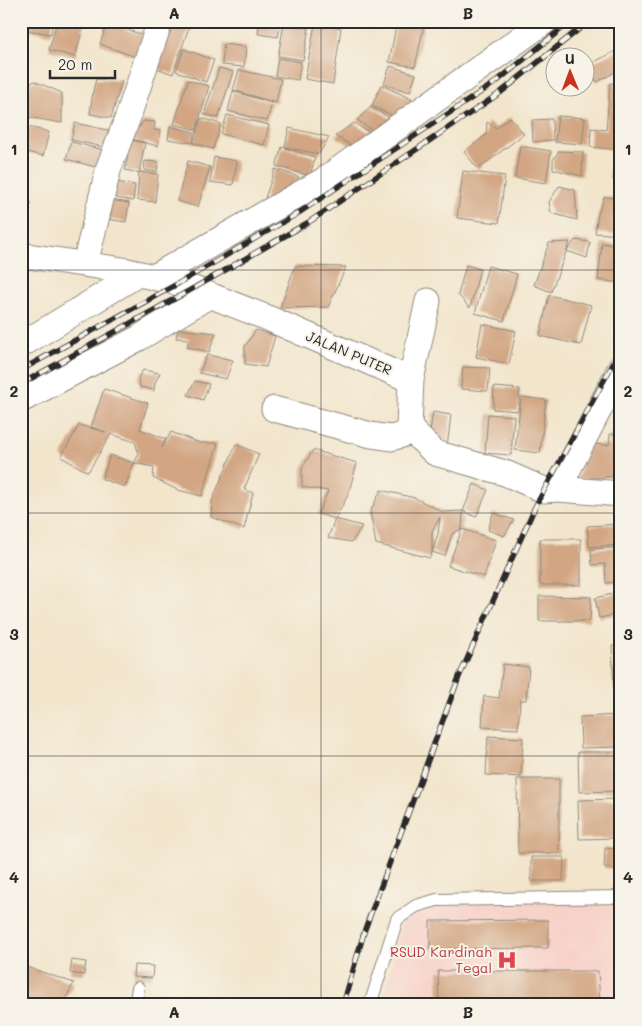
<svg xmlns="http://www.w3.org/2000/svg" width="642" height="1026" font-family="Mali,sans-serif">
  <rect width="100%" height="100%" fill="#f7f3e8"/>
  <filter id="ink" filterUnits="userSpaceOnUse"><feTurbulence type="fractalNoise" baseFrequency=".02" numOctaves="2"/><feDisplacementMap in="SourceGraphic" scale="10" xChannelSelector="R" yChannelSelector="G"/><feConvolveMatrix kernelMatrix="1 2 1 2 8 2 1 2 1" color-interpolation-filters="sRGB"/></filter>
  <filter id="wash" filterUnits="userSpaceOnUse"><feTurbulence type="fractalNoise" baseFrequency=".0096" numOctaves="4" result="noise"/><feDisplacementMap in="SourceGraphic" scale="20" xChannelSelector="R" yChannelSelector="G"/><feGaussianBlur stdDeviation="1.12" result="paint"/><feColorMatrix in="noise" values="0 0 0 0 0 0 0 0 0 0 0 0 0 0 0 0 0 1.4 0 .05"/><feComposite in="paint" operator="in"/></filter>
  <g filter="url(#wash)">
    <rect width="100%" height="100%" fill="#f2e5cc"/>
    <path fill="#f7d1c8" d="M621,898V1005H382L403,916L439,901Z"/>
    <g id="blocks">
      <path fill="#d2a683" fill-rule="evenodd" d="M21,21H53L51,34L21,29Z
        M57,21H85L75,57L49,50Z
        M167,21H191L173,74L151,66Z
        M259,21H281L278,37L258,34Z
        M397,21L424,25L415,67L389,62Z
        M107,23L149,37L141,59L100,44Z
        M284,24L309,28L303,60L278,56Z
        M315,24L341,28L333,84L305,79Z
        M224,44L246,47L244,67L222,65Z
        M184,49L214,60L206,82L176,71Z
        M616,51L621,61V69L597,82L588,65Z
        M278,58L301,62L298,80L275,76Z
        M390,66L416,74L410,92L384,84Z
        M219,68L233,72L218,118L204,114Z
        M239,70L281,79L276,103L233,90Z
        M96,79L122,81L111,118L90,114L93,91Z
        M188,80L209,86L196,130L174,124Z
        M34,81L62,93V123L21,116V90Z
        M610,83L621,84V150L590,147L591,128L606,130Z
        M381,85L412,99L399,119L372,106Z
        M233,91L272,103L267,121L228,111Z
        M371,107L397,122L379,135L357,120Z
        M227,115L269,125L264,145L221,134Z
        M558,116L585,118L582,144L555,142Z
        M510,117L524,134L478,169L464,152L486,135L487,122L496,128Z
        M201,118L221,124L213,149L193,143L168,139L170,126L194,132L193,143Z
        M552,119L553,140L533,142L532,120Z
        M143,121L155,122L154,130L161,131L158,146L131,139L132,125L140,127Z
        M75,123L112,131L108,148L71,140Z
        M354,123L375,136L357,149L335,136Z
        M28,127L49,132L43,156L22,151Z
        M289,128L329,137L319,154L285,147Z
        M121,138L145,143L139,173L125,170L128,156L117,154Z
        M71,142L104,150L99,168L66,159Z
        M520,146L551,151L546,183L515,178Z
        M282,147L315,157L310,176L276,166Z
        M559,151L583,152L582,176L553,169V160Z
        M615,156H621V181L613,180Z
        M214,157L237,161L233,185L210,182Z
        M145,161L158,162L157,172L144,170Z
        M188,161L210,167L198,207L177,201Z
        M275,169L299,177L278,203L265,198Z
        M463,171L505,176L499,223L457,218Z
        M139,172L158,174L155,202L137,200Z
        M110,181L135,185L133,201L107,196Z
        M559,186L575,190L577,220L551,213L549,202Z
        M604,197L621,198L620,235L595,233L598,214Z
        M104,199L129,203L126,222L101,218Z
        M21,201L32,203L24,217L23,230H21Z
        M575,240L590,242L587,258L567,251Z
        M570,242L551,292L534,285L549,243Z
        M602,243L621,246V283L598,280Z
        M466,265L480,269L470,308L458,295Z
        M295,266L346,267L328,307L280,308Z
        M488,266L517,274L504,321L475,313Z
        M549,295L591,305L581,345L540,336Z
        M482,324L516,331L509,364L476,357Z
        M178,329L216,333L209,352L187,347L189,339L176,338Z
        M256,330L275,336L266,367L245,364V346Z
        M207,355L233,360L226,379L199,373Z
        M463,367L490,368L488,391L461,389Z
        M143,370L160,373L155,383L154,390L140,387L138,378Z
        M195,381L209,384L203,400L188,395Z
        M494,387L520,389L518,411L493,409Z
        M104,389L148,403L140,429L166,439L162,448L171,432L200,443H218L202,496L178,490L153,478L154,467L134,463L139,454L135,442L111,434L88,472L61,457L79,425L106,432L91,427Z
        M521,397L546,400L540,453L515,450Z
        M433,412L451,415L447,447L428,444Z
        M488,414L514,416L511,455L485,453Z
        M610,434H621V476L578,479L589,444L609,445Z
        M236,444L259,454L244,489L253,493L244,529L211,517L212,501Z
        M313,450L357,463L348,495L335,519L362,526L352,542L328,538L335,519L318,514L328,491L302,487V468Z
        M110,455L134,463L125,487L102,479Z
        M474,484L488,490L476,517L463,511Z
        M381,490L415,498L443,512L463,511L462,529L452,534L445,556L432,552L430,558L376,544L370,512ZM440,517L438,534L432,552V531Z
        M493,513L514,520L504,536L488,530Z
        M621,524V545L589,547L587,526Z
        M462,529L496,540L484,577L448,566Z
        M540,539H581V585H540Z
        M621,547V582L606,583L605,564L592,565L591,549Z
        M621,592V614L599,618L595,598Z
        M539,596L591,597L590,621H539Z
        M621,645V690H614L612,646Z
        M503,664L529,667L526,700H520L518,729L482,727L484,696L499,698Z
        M621,715V747L581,748L580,717Z
        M488,736L523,738L521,777L486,775Z
        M578,752H621V791L579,792Z
        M517,779H559V853H518Z
        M621,799V838L579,839L578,800Z
        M605,848L621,849V869L604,868Z
        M531,857H564L563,881H531Z
        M548,920V948L430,949V921Z
        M72,960L86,962L84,975L70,973Z
        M21,965L74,983L62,1005H21Z
        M134,965L153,966L152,978L133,977Z
        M438,971H598L600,1005H439Z"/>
    </g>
  </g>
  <g filter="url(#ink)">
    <use href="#blocks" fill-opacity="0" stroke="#8e887c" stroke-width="1"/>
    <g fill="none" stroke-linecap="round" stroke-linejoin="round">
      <defs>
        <path id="lane" d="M135,1005L138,988
          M370,1005L397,919L416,906L437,900L621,897"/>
        <path id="street" d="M21,255L123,270L179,283L270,319L411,380L409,428L435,453L505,473L544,490L558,489L621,494
          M85,264L109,167L128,117L160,21
          M154,277L324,180L545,21
          M21,345L138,274
          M411,380L428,301
          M21,400L139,338L210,295
          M274,409L371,435L391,438L402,435L409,428
          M558,489L621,367"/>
      </defs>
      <use href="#lane" stroke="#8e887c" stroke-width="14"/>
      <use href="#street" stroke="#8e887c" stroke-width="27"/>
      <use href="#lane" stroke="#fff" stroke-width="12"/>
      <use href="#street" stroke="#fff" stroke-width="25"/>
      <defs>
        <path id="rail" d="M21,370L179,283L297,214L496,82L571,21
          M21,384L194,288L309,222L500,93L589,21
          M343,1005L365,929L459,677L535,507L621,349"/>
      </defs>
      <use href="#rail" stroke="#2b2b2b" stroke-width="5.5"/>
      <use href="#rail" stroke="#f7f3e8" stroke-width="4" stroke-dasharray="11" stroke-linecap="butt"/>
    </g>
  </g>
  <path fill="none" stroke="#2b2b2b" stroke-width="1" stroke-opacity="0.55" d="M321,21V1005M21,270H621M21,513H621M21,756H621"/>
  <defs>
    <symbol id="hospital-bare" viewBox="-9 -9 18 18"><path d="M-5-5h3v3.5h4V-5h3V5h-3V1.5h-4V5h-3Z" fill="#e0444e" stroke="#f7f3e8" stroke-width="2.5" paint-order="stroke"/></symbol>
  </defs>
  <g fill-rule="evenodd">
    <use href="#hospital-bare" x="493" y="946" width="28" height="28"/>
  </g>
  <g text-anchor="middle" stroke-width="4" stroke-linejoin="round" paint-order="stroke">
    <g font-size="14" fill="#2b2b2b" stroke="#f7f3e8">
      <text transform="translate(349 353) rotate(23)" y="5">JALAN PUTER</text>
    </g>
    <g font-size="14" fill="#be3a42" stroke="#f7f3e8" text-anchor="end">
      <text x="492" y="957">RSUD Kardinah<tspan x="492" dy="16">Tegal</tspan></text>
    </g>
  </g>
  <rect width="642" height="1026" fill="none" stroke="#f7f3e8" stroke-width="55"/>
  <g transform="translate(570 72) rotate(359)"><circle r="24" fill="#f7f3e8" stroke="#a5a39c"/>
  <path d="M0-4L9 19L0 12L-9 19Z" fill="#c8321e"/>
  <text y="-8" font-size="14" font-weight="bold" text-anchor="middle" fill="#2b2b2b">U</text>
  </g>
  <path d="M50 70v8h65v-8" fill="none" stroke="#2b2b2b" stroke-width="2.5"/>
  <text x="58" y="70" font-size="15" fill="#2b2b2b" stroke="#f7f3e8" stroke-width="4" paint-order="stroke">20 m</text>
  <rect x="28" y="28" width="586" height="970" fill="none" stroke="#2b2b2b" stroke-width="2"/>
  <g font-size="16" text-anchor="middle" font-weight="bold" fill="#2b2b2b">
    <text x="174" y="19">A</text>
    <text x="468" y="19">B</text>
    <text x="14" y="155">1</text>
    <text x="628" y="155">1</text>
    <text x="14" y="397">2</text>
    <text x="628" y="397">2</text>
    <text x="14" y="640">3</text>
    <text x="628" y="640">3</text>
    <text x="14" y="883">4</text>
    <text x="628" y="883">4</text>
    <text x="174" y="1018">A</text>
    <text x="468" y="1018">B</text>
  </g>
</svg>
